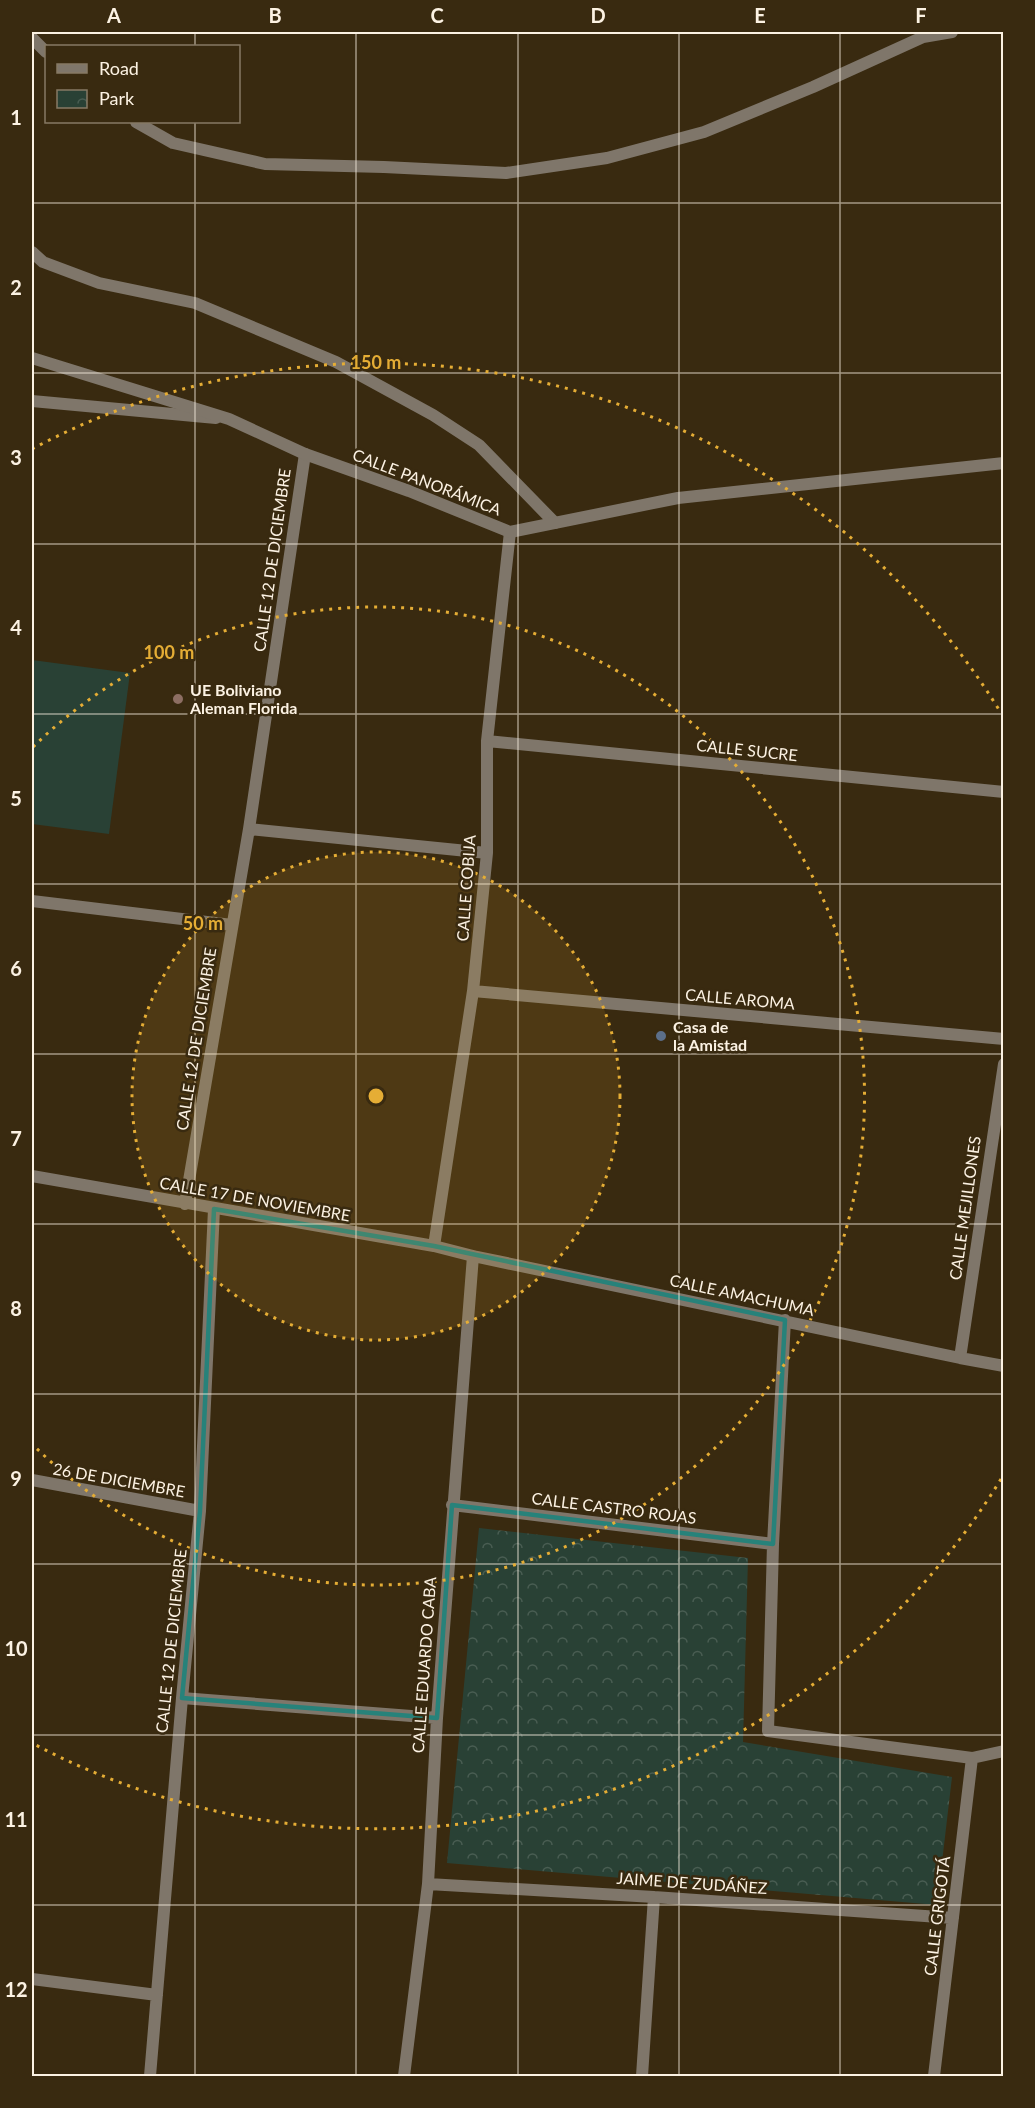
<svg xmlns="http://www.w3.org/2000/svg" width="1035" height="2108" font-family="Lato,sans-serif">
  <defs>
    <pattern id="park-crowns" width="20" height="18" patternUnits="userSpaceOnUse" patternTransform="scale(1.5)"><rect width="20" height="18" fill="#294135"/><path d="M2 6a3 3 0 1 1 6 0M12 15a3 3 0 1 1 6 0" fill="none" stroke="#495d52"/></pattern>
  </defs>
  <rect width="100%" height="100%" fill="#392a10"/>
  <path fill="#294135" d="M32,660L130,673L109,834L32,824Z"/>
  <path fill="url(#park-crowns)" d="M479,1528L748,1558L743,1742L952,1777L937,1905L447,1863Z"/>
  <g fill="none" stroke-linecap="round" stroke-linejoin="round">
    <path stroke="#7f766a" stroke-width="12" d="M32,38L46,52
      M136,122L173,143L265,164L384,167L506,173L607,158L704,132L813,87L923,37L952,32
      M32,252L43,262L99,283L195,303L336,362L433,415L479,445L555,523
      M32,401L216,418
      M487,741L1004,792
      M249,829L487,853
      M32,901L232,925
      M473,991L1004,1039
      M32,1176L434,1246L473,1256L960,1358L1004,1366
      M185,1204L249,829L305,454
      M434,1246L473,991L487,853V741L510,532
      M785,1320L773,1544L768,1731L972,1758L1004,1751
      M960,1358L1004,1064
      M32,1480L200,1511
      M452,1505L773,1544
      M182,1698L437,1718
      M428,1884L654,1897L953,1918
      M32,1979L157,1995
      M150,2076L182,1698L200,1511L214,1209
      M404,2076L428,1884L437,1718L473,1256
      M642,2076L654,1897
      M934,2076L972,1758"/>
    <path stroke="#7f766a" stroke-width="12" d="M32,358L229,419L305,454L409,491L510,532L678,498L1004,463"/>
  </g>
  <path fill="none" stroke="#27827a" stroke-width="4.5" stroke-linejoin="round" d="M214,1209L434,1246L785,1320L773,1544L452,1505L437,1718L182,1698L200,1511Z"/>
  <path fill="none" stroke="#fcf2e3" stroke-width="1.5" stroke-opacity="0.55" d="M195,32V46M356,32V2076M518,32V2076M679,32V2076M840,32V2076M195,122V2076M32,203H1004M32,373H1004M32,544H1004M32,714H1004M32,884H1004M32,1054H1004M32,1224H1004M32,1394H1004M32,1564H1004M32,1735H1004M32,1905H1004"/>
  <circle cx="376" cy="1096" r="244" fill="#e5ad35" fill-opacity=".12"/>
  <g fill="none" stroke="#e5ad35" stroke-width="3" stroke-dasharray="3 6">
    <circle cx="376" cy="1096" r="244"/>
    <path d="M33 747A489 489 0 1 1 33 1445"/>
    <path d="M1001 1479A733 733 0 0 1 32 1743M32 449A733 733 0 0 1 1001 713"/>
  </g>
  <circle fill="#8d6e63" stroke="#392a10" stroke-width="2" cx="178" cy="699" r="6"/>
  <circle fill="#5c6f8a" stroke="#392a10" stroke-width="2" cx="661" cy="1036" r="6"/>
  <g text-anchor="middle" stroke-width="5" stroke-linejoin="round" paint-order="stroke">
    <g font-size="16" fill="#fcf2e3" stroke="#392a10">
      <text transform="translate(427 482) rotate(21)" y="6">CALLE PANORÁMICA</text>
      <text transform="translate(272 560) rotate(-82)" y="6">CALLE 12 DE DICIEMBRE</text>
      <text transform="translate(747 750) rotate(6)" y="6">CALLE SUCRE</text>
      <text transform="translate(466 888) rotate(-86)" y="6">CALLE COBIJA</text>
      <text transform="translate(740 999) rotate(5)" y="6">CALLE AROMA</text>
      <text transform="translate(196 1039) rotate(-81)" y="6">CALLE 12 DE DICIEMBRE</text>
      <text transform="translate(255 1199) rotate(10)" y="6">CALLE 17 DE NOVIEMBRE</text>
      <text transform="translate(965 1208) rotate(-82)" y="6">CALLE MEJILLONES</text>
      <text transform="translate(742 1295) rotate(12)" y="6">CALLE AMACHUMA</text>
      <text transform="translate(119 1480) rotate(10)" y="6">26 DE DICIEMBRE</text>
      <text transform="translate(614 1508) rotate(7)" y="6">CALLE CASTRO ROJAS</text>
      <text transform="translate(171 1641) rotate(-84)" y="6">CALLE 12 DE DICIEMBRE</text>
      <text transform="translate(424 1665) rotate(-86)" y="6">CALLE EDUARDO CABA</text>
      <text transform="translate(692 1883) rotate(4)" y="6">JAIME DE ZUDÁÑEZ</text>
      <text transform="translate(937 1916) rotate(-83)" y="6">CALLE GRIGOTÁ</text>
    </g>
    <g font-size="16" font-weight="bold" fill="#fcf2e3" stroke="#392a10" text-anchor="start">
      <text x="190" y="696">UE Boliviano<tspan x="190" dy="18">Aleman Florida</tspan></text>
      <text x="673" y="1033">Casa de<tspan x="673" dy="18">la Amistad</tspan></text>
    </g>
  </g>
  <circle cx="376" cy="1096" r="9" fill="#e5ad35" stroke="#392a10" stroke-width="3"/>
  <g font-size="18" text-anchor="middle" font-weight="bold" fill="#e5ad35" stroke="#392a10" stroke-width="5" stroke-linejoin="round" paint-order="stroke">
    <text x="376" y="369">150 m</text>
    <text x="169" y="659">100 m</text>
    <text x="203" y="930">50 m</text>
  </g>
  <rect width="1035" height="2108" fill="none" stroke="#392a10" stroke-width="66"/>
  <rect x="45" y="45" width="195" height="78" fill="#392a10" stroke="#877a64" stroke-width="1.5"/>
  <rect x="57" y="64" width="30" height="9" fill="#7f766a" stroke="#877a64" stroke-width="1.5"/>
  <text x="99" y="75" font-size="18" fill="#fcf2e3">Road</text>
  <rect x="57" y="90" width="30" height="18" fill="url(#park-crowns)" stroke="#877a64" stroke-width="1.5"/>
  <text x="99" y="105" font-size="18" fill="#fcf2e3">Park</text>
  <rect x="33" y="33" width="969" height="2042" fill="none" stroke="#fcf2e3" stroke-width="2"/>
  <g font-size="20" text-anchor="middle" font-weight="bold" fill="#fcf2e3">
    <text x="114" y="23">A</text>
    <text x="275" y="23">B</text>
    <text x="437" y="23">C</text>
    <text x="598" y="23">D</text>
    <text x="760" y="23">E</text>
    <text x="921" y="23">F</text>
    <text x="16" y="125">1</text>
    <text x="16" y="295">2</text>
    <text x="16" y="465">3</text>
    <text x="16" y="635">4</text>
    <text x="16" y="806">5</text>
    <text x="16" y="976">6</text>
    <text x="16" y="1146">7</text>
    <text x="16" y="1316">8</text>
    <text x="16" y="1486">9</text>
    <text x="16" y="1656">10</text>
    <text x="16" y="1827">11</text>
    <text x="16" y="1997">12</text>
  </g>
</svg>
